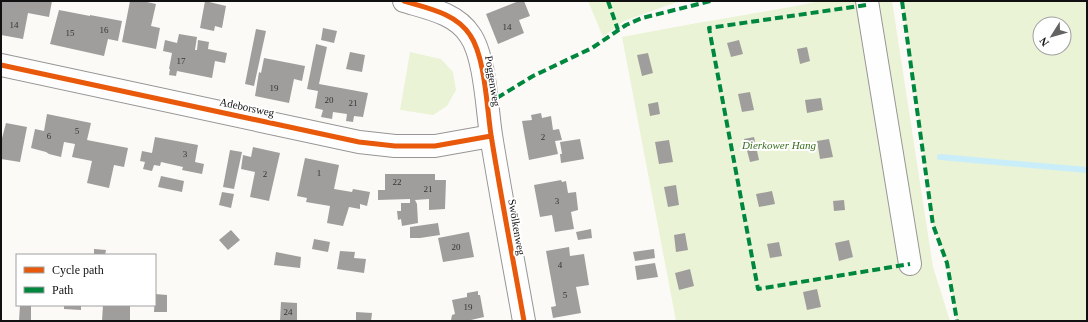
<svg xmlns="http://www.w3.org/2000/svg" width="1088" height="322" font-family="Georgia,serif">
  <rect width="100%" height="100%" fill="#fcfaf7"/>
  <path fill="#eaf3d5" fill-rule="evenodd" d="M588,1H681L660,8L624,21L603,37Z
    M821,1H892L933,267L950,321H676L622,37C689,24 755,14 821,1Z
    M902,1H1087V321H957L947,263L933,225ZM1040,24H1064V48H1040Z
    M410,52L441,59L453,72L456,90L447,106L433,115L400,110Z"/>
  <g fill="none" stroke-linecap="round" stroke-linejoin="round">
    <path stroke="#caeef9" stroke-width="6" d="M940,157L1087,170"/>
  </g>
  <path fill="#a09e9c" d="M1,1H21L27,2V1H52L49,17L28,13L23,39L1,35Z
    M130,1H148L147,2L156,4L151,26L160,28L156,49L122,42Z
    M205,1L226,6L222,28L215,26L214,31L200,28Z
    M519,1H524L530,16L519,20L524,33L498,44L486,14Z
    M59,10L90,16V15L122,21L118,41L108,39L104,56L50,44Z
    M323,28L337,31L334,43L321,40Z
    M256,29L266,31L254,86L245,84Z
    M179,34L197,37L195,50H197L198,40L209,42L208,49L227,53L225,63L215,61L212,78L177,71L176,76L169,75L170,69H169L172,53L163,51L165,40L177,43Z
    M739,40L743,54L731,57L727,43Z
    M316,44L327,47L319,84L368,93L363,117L354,116L353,122L346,121L347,114L333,112L332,119L321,117L323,110L315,108L318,91L307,89Z
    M807,47L810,61L800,64L797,49Z
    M350,52L365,55L362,72L346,69Z
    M648,53L653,73L642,76L637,55Z
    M264,58L305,66L302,81L294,79L289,103L255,96L259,72L261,73Z
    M750,92L754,110L742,112L738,94Z
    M821,98L823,110L807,113L805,100Z
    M658,102L660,114L650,116L648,104Z
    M541,113L542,118L551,116L553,130L559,129L562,140L555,141L558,154L529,160L522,121L532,120L531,115Z
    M47,114L91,123L87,140L128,148L124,167L114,165L109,188L87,183L92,161L72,157L75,144L64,142L61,157L49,154L46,152L31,148L35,129L44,131Z
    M6,123L27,127L20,162L1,159V142Z
    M155,137L198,145L195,162L204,164L202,174L182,170L183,167L161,162L160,166L154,165L152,171L143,169L145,162L140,161L142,151L152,153Z
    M754,137L759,160L750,162L744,139Z
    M580,139L584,159L561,163L560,154H562L560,142Z
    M829,139L833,157L820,159L817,141Z
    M669,140L673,162L659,164L655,142Z
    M253,147L280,153L269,201L250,197L255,172L241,169L243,155L251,157Z
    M230,150L242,152L234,189L223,187Z
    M305,158L339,165L334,189L352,192L353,189L370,192L367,206L360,204V209L349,207L343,226L327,223L330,206L306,202L307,198L297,196Z
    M385,174H435V180H446L445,209L429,210V199L415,200L417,204L418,223L402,226L401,219L398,220L397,211H401V203H410V199L378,200V190H385Z
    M161,176L184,181L182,192L158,187Z
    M561,180L562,182L566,181L568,193L576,192L578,209V210L571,212L574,229L555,232L552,215L540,217L534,185Z
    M676,185L679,205L668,207L664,187Z
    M772,191L775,204L759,207L756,194Z
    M222,192L234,194L231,208L219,205Z
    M844,200L845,210L834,211L833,201Z
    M438,223L440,235L420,238H410V227Z
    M591,229L592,238L578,240L576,232Z
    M231,230L240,240L228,250L219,240Z
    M469,232L474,257L443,262L438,238Z
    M685,233L688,250L676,252L674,235Z
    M314,239L330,242L328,252L312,249Z
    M849,240L853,257L839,261L835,243Z
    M779,242L782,256L770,258L767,244Z
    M569,247L570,256L584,254L589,285L576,287L581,313L553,318L551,307L556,306L546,251Z
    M94,249L106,250L105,255H94Z
    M654,249L655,258L635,261L633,252Z
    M340,251L355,252L354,258L366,259L364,273L337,269Z
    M276,252L301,257L300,268L274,265Z
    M655,263L658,277L637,280L635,266Z
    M690,269L694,286L679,290L675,273Z
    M817,289L821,307L807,310L803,292Z
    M478,291V295H480L484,317L471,320V321H452L451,320L452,315L455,314L452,300L467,297V293Z
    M155,294L167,295V312H154Z
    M281,302L297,303V321H280Z
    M20,305H31V321H19Z
    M64,305H81V310L64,309Z
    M103,305L130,306V321H102Z
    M356,312L372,313L371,321H356Z"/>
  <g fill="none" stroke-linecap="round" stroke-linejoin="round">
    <defs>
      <path id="minor" d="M404,1C427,8 456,13 470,35C485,56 487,109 491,135C501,197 513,259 524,321
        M867,1L910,264
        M1,65L359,142L395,146H435L491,136"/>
    </defs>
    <use href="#minor" stroke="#979695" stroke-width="24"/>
    <use href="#minor" stroke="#fffefe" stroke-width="22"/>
    <path stroke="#00873e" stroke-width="4" stroke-dasharray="8 4" stroke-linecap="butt" d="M608,1L618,30
      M902,1L933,225L947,263L957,321
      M866,5L709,28L758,289L910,264
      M487,104L533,76L592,48L626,25L642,18L711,1"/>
    <defs>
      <path id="cycleway" d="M404,1C427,8 456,13 470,35C485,56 487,109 491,135C501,197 513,259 524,321
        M1,65L359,142L395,146H435L491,136"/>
    </defs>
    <use href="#cycleway" stroke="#fff" stroke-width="8"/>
    <use href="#cycleway" stroke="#e8590c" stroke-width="5"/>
  </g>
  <g text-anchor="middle" stroke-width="4" stroke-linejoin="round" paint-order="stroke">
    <g font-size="9" fill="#353434">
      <text x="14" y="28">14</text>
      <text x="507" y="30">14</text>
      <text x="104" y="33">16</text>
      <text x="70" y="36">15</text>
      <text x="181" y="64">17</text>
      <text x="274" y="91">19</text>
      <text x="329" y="103">20</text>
      <text x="353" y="106">21</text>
      <text x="77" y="134">5</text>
      <text x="49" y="139">6</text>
      <text x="543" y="140">2</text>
      <text x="185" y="157">3</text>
      <text x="319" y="176">1</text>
      <text x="265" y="177">2</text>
      <text x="397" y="185">22</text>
      <text x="428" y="192">21</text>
      <text x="557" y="204">3</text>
      <text x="456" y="250">20</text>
      <text x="560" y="268">4</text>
      <text x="565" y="298">5</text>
      <text x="468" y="310">19</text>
      <text x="288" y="315">24</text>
    </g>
    <g font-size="11" fill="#111" stroke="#fff">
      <text transform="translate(493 81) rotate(81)" y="4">Poggenweg</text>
      <text transform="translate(247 107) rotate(12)" y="4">Adeborsweg</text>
      <text transform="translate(517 227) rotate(80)" y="4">Swölkenweg</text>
    </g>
    <g font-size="11" font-style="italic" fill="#376e1b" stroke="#fff">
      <text x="779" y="149">Dierkower Hang</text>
    </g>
  </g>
  <rect width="1088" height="322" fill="none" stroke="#111111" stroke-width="4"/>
  <rect x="16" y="254" width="140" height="52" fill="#ffffff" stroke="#a0a0a0"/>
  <rect x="24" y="267" width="20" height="6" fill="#e8590c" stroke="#a0a0a0"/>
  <text x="52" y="274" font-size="12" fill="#111111">Cycle path</text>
  <rect x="24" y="287" width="20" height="6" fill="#00873e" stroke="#a0a0a0"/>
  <text x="52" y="294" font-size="12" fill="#111111">Path</text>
  <g transform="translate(1052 36) rotate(233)"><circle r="19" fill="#ffffff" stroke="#a0a0a0"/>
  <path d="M0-3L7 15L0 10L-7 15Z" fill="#636362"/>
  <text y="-6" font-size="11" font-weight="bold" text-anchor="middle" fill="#111111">N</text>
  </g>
</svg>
